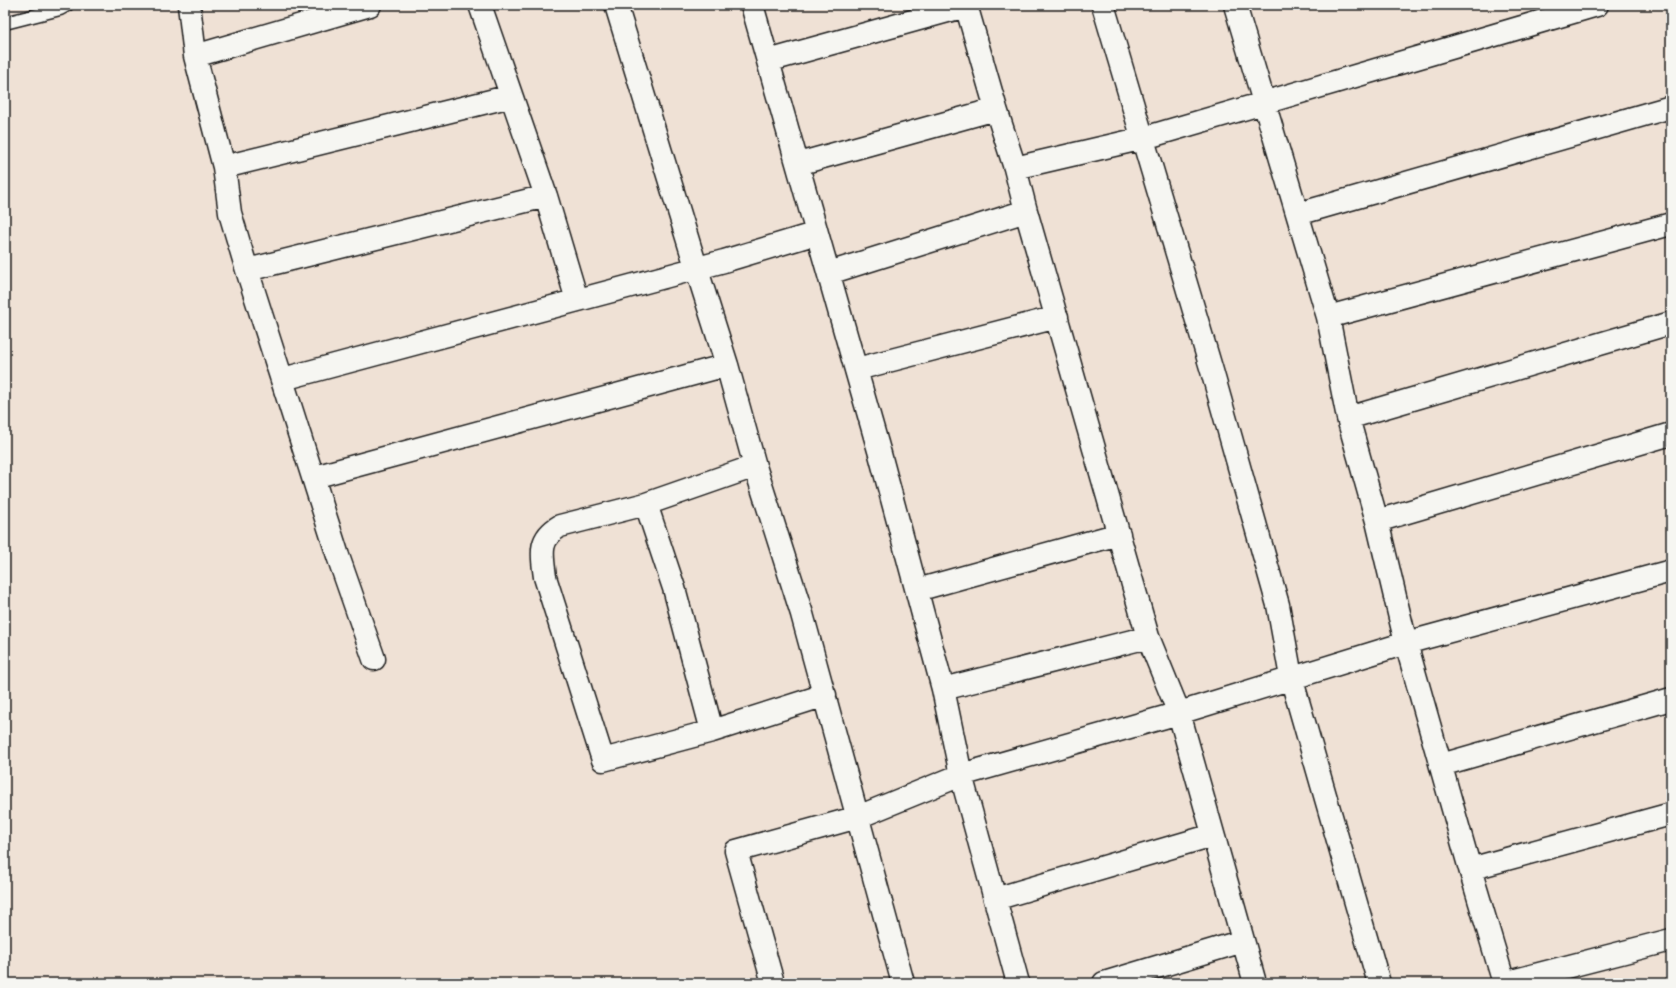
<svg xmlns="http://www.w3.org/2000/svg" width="1676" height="988" font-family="Delius,sans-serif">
  <rect width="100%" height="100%" fill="#efe1d5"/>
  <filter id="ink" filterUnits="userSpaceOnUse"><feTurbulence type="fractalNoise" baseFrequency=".025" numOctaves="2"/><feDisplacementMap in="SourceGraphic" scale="8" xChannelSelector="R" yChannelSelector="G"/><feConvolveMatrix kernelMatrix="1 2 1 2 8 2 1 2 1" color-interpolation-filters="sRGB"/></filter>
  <g filter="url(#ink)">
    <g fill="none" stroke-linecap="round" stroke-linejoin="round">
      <defs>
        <path id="lane" d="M5,23L60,9L67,5"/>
        <path id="street" d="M189,5L195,56L224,167L230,213L247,270L338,556L374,659
          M480,5L546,196L577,300
          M616,5L696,267L727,365L755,466L802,614L903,983
          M752,5L880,454L943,689L961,775L1018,983
          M966,5L996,109L1015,168L1026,211L1148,637L1179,713L1255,983
          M1103,5L1212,371L1278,605L1291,677L1379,983
          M1235,5L1328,317L1348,418L1377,521L1406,643L1470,869L1504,983
          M195,56L370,5
          M768,61L966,6
          M798,164L996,109
          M224,167L511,96
          M1015,168L1144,138L1597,5
          M1298,214L1671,107
          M247,270L546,196
          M829,273L1026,211
          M1328,317L1671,224
          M857,369L1057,317
          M283,379L724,261L817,233
          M1348,418L1671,323
          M755,466L646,504L560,526C538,539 542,554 545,577L603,760L712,731L825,695
          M314,477L727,365
          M646,504L674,588L712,731
          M1377,521L1671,434
          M917,590L1119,534
          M943,689L1148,637
          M1441,765L1671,699
          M1470,869L1671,814
          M995,899L1213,835
          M773,983L736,851L858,817L961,775L1179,713L1406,643L1671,571
          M1104,983L1243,941
          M1504,983L1671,940"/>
      </defs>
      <use href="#lane" stroke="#1c1c1c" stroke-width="15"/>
      <use href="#street" stroke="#1c1c1c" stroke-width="25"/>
      <use href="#lane" stroke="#f6f6f2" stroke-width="12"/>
      <use href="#street" stroke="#f6f6f2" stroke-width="22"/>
    </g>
  </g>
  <rect width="1676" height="988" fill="none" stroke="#f6f6f2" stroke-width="20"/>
  <rect x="10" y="10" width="1656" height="968" fill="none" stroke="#1c1c1c" stroke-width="1.5" filter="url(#ink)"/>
</svg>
